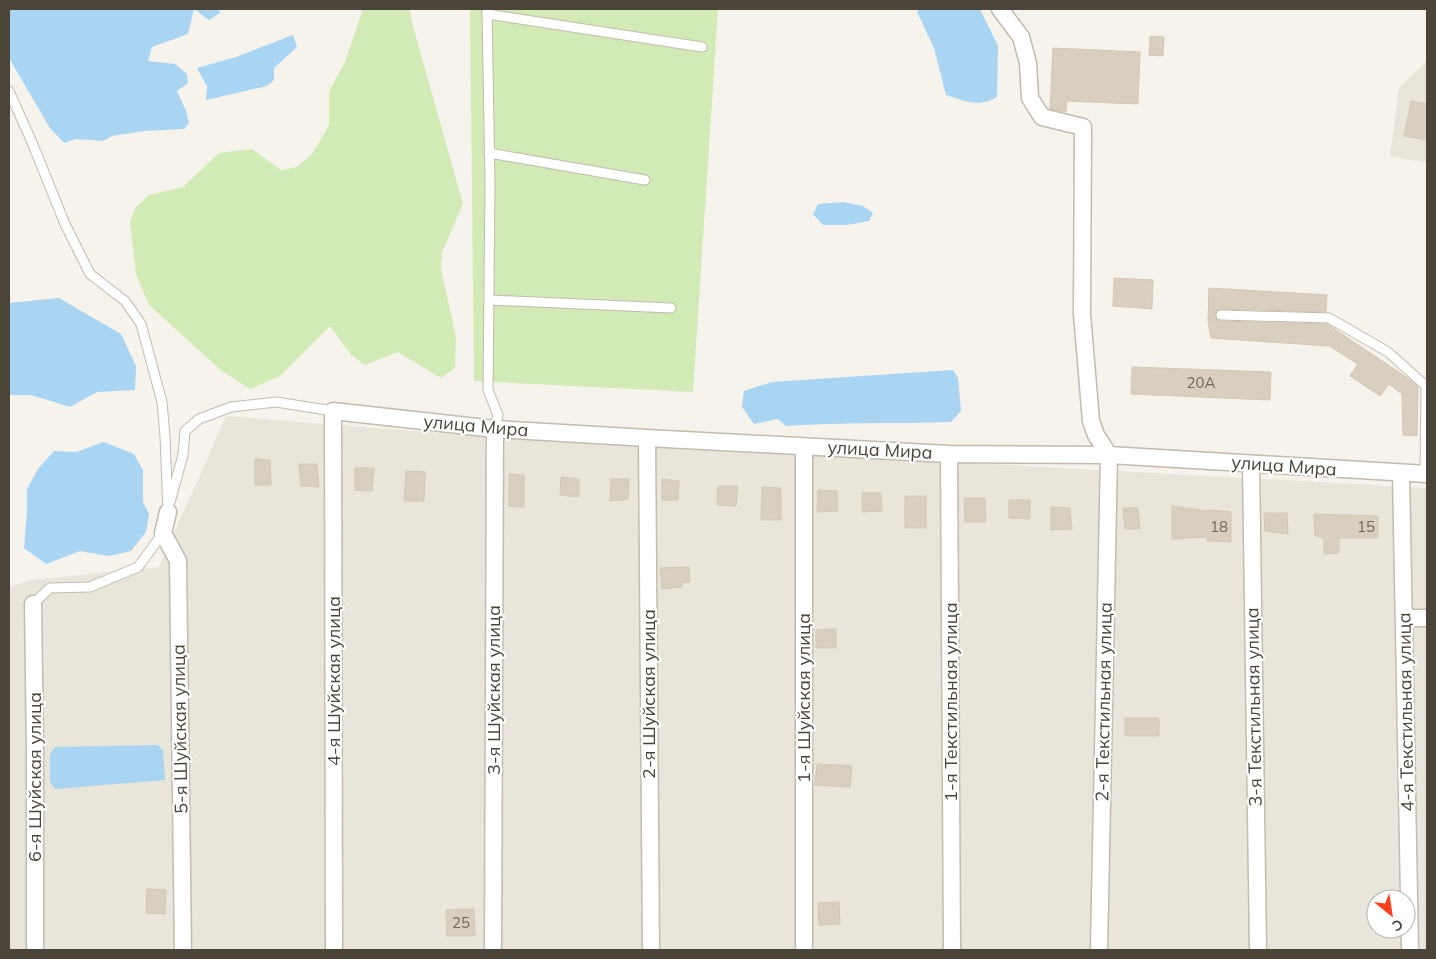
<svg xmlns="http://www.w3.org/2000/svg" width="1436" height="959" font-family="Mulish,sans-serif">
  <rect width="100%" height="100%" fill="#f6f3ec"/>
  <path fill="#eae5da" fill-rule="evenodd" d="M1427,61V163L1390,156L1399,88Z
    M226,416L463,435L1427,488V950H9V587L30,580L159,567ZM1376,899H1406V929H1376Z"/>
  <path fill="#d2eab5" d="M363,9H410L411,19L463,204L442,252L441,269L456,337L455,368L441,378L398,352L365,365L351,355L330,326L280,376L250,389L222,371L149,305L136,274L130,222L136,207L149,195L183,187L219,153L252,149L281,170L297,167L312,154L329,125V91L345,62Z
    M470,9H718L693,392L474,381Z"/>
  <path fill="#a9d4f2" d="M9,9H219L220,13L209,20L194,9L188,34L152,47L148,61L175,64L187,74L188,83L177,91L186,111L189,123L184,129L144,131L112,136L103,141L76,139L64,143L50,128L9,58Z
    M919,9H980L998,46L997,97C978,108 965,101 946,95L934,48L917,12Z
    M293,35L297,47L274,68V80L267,86L206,100L207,86L197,68L236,57Z
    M843,202L863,206L873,213L869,221L847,225H823L813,214L818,204Z
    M59,298L121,334L136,366L135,390L97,392L70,407L31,395H9V303Z
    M953,370L958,378L961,411L951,422C896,424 841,422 786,426L778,419L754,424L742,407L744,391L772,382Z
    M104,442L134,454L143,470V502L149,514L146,532L131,551L109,556L80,551L46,564L24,548L27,511V489L38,469L54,451L76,452Z
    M158,745L163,751L165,780L55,789L50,782V754L55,747Z"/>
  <path fill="#d8cfc1" stroke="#d3c7b4" d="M1150,36L1164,37L1163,56L1149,55Z
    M1053,48L1140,52L1138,104L1067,101L1066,112L1050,109Z
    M1411,101L1427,104V140L1404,136Z
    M1114,278L1153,280L1152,309L1113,306Z
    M1209,288L1327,295L1326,312L1221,309L1216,311L1215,315L1217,320L1221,321L1327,324L1330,326L1409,379L1418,387L1417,436L1403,435L1402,394L1389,384L1380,396L1350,376L1358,364L1329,346L1211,338L1208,321Z
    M1132,367L1271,372L1270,400L1131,394Z
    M255,459L270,460L271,485H255Z
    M299,464H317L319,487L301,486Z
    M355,468H374L372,491L355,490Z
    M406,471L425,472L424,501H404Z
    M509,474L524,475V507L509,506Z
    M561,477L579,479V497L560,495Z
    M611,479H629L628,499L610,501Z
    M662,479L679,481L678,500H662Z
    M718,486H738L736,506L717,505Z
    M762,487L781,488V520H761Z
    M818,490L837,491L838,511L817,512Z
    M862,493H881L882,511L862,512Z
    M905,496H926V528H905Z
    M964,498H985L986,522H965Z
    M1009,500H1030V519L1009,518Z
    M1172,506L1208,511V510L1231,512V542L1207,541V537L1172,539Z
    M1051,507L1070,508L1072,529L1051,530Z
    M1123,508H1138L1140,529H1125Z
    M1264,513H1287L1288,534L1265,531Z
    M1314,514L1378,516V538H1339V553L1324,554V538L1315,536Z
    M689,567L690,582L681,583L682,587L662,589L660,568Z
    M836,629V648H816V630Z
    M1125,718H1159V736H1125Z
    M817,764L852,766L850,787L815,785Z
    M147,889L166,890L165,914L146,913Z
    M839,902L840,924L819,925L818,903Z
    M474,909L475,936H447L446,910Z"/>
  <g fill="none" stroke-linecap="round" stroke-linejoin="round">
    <defs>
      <path id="lane" d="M487,9L490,185L488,390L498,415L495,429
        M487,14L702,47
        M9,91L31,140L65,224L90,274L125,301L141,324L162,402L165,436L168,512
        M489,153L645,180
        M489,300L671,308
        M1221,315L1329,318L1388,352L1426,386L1425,474
        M170,502L183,455L185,431L199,419L231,407L276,402L333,411
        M33,604L50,588L90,587L138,567L163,533"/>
      <path id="street" d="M1000,9L1021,37L1028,63L1030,98L1042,117L1083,127L1082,314L1091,421L1096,435L1109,455L1099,950
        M647,438L651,950
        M804,446V950
        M949,454L952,950
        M1251,464L1258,950
        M1401,473L1410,950
        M168,512L163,533L178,561L183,950
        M33,604L35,752V950
        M1404,618H1427
        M334,950L333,411L495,429L647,438L949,454L1109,455L1427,474
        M493,950L495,429"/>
    </defs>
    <use href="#lane" stroke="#c2bbae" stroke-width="11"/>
    <use href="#street" stroke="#c2bbae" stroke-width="19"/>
    <use href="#lane" stroke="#fff" stroke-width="9"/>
    <use href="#street" stroke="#fff" stroke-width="16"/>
  </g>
  <g text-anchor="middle" stroke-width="4.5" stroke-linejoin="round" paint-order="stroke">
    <g font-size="15" fill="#6e675b">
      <text x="1201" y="388">20А</text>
      <text x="1219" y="532">18</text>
      <text x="1366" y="532">15</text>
      <text x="461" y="928">25</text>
    </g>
    <g font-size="18" fill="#4b4439" stroke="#fff">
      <text transform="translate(476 426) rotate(5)" y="6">улица Мира</text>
      <text transform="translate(880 450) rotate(3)" y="6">улица Мира</text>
      <text transform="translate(1284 466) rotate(4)" y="6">улица Мира</text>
      <text transform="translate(334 681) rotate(-90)" y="6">4-я Шуйская улица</text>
      <text transform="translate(494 690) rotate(-90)" y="6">3-я Шуйская улица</text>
      <text transform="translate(649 694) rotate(-90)" y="6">2-я Шуйская улица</text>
      <text transform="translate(804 698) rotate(-90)" y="6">1-я Шуйская улица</text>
      <text transform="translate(951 702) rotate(-90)" y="6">1-я Текстильная улица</text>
      <text transform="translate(1104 702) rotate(-89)" y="6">2-я Текстильная улица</text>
      <text transform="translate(1254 707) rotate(-91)" y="6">3-я Текстильная улица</text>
      <text transform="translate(1406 712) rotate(-91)" y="6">4-я Текстильная улица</text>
      <text transform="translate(180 729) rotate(-91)" y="6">5-я Шуйская улица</text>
      <text transform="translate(35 777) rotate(-90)" y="6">6-я Шуйская улица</text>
    </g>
  </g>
  <rect width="1436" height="959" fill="none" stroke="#4b4439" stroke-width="20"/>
  <g transform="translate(1391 914) rotate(150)"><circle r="24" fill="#ffffff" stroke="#b7b4b0"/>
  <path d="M0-4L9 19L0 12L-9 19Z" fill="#fc3f1d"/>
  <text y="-8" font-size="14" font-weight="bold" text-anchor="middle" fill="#4b4439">С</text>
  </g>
</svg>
